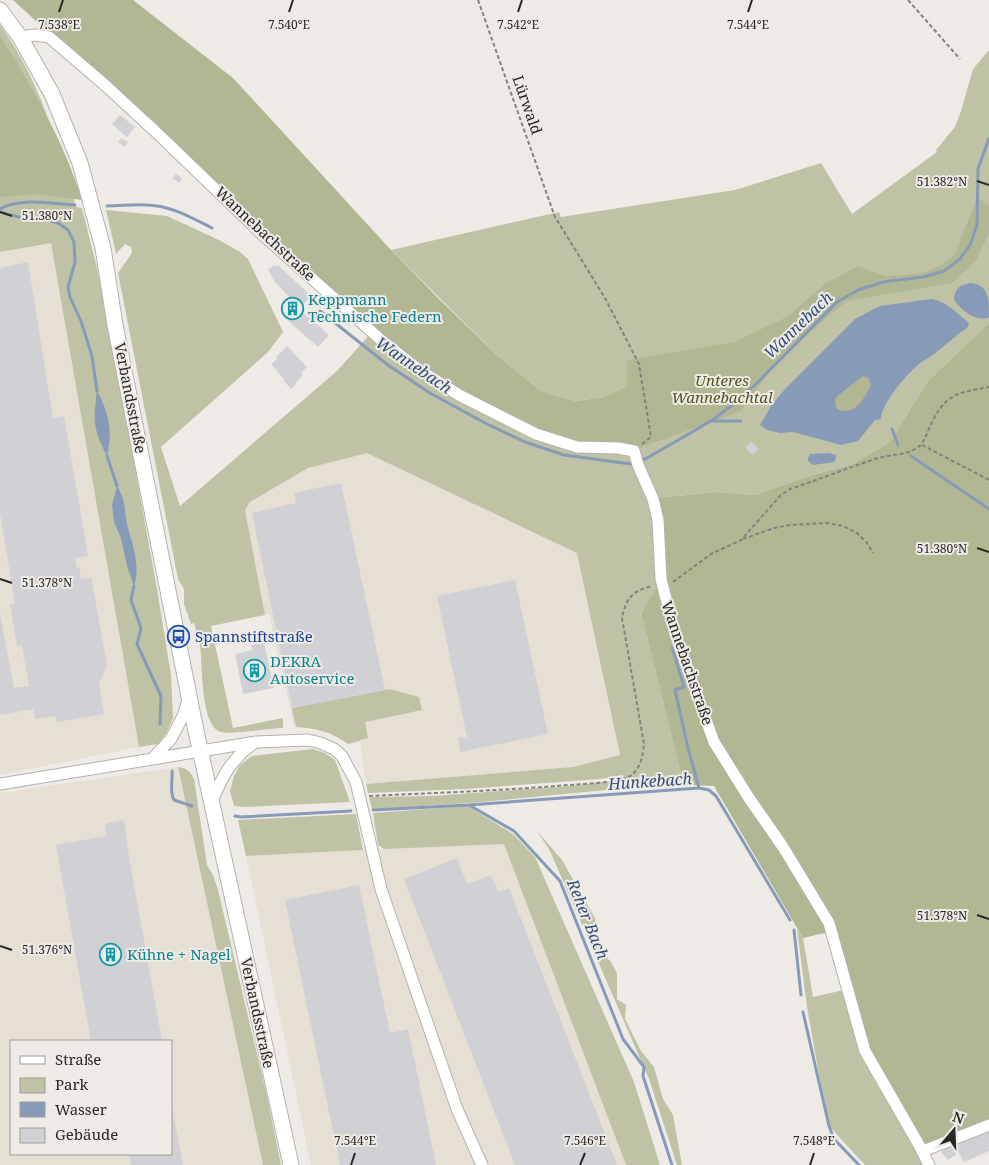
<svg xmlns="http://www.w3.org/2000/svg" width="989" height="1165" font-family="'Noto Serif',serif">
  <rect width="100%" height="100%" fill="#eeebe7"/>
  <path fill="#e6dfd4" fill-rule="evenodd" d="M51,242L139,747L0,775V252Z
    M367,452L578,552L620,756L573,767L366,784L360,742L348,744L338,736L323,730L294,727L269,614L265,615L245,510L250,502L308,468Z
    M178,767L263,1165H0V793ZM11,1041H171V1154H11Z
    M504,843L626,1165H311L246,856Z"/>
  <path fill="#bfc2a5" d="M0,25C39,78 58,145 76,207L82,208L97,268L125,413L157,589L171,675L173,718L167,732L158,744L139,747L51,243L0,252Z
    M989,50V228L976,261L989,235V323L928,381L890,442L853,464L809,476L755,495L716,492L655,498L637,449L647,358L627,360V386L603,397L576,401L542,392L499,357L391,250L559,212L561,217L735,190L821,163L852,214L937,152L936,150L955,127L961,111L973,69Z
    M106,210L167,216L219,240L240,252L248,259L283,332L268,352L161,447L180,506L337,371L371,333L630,452L656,522L660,584L650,597L641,613L683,780L693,785L626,788L471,803L372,809L369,797L432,796L569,786L624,780L623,775L601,779L465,789L368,793L366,784L573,767L620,755L577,553L367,453L308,468L250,502L245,510L265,615L211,626L233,728L283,718V728C270,728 231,735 221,732C200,726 203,665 200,646C199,638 196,631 194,623L191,624L184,604V589L178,579L118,273L132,253L131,247L125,244L116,254Z
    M390,689L419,697L422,710L365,722L368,738L348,744C332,732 316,728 296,727L292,708Z
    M313,749L325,753L335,760L350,802L245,807L234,806L230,791L234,776L240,765L252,756Z
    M178,767C187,768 190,771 194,779L207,865L213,875L218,890L267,1096L281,1165H263Z
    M468,806L513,834L535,857L634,1082L660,1165H626L504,844L384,849L378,845L373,813Z
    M356,814L363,850L246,856L238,820Z
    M537,831L562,860L595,918L597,935L594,944L611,962L617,973V999L626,1005L625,1019L641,1051L654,1067L663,1099L673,1115L682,1165H677L649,1079L550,851Z
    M797,929L803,938L813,997L844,990L926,1165H865L830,1127L821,1086L807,1007Z"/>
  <path fill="#b2b793" d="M13,0H133L233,78L391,250L440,300L499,357L542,392L576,401L603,397L627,386V360L734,342L787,317L826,283L858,266L885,276L919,274L940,266L955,254L977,197L989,206V235L976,261L952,283L847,301L780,357L741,411L637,449L578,445L537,433L461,393L383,338Z
    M0,36C33,88 64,142 82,200L36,194L0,197Z
    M989,323V1125L923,1151L865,1051L829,932L803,938L714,786L693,785L683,781L641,613L650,597L660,584L655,498L716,492L755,495L809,476L853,464L890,442L928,381Z
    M863,376L868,378L871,385C865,398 853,419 835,408V399L839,395Z"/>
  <path fill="#879bb9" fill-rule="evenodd" d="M970,283C989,285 989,298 989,317C976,323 961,310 954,300C954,290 959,285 970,283Z
    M932,299C947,302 957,313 969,323L968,327C956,335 946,345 934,354C929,358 923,360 918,365C906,375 881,404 881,419L875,420L858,441L841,445L793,432L780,433L767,430L760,425L771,406L785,389L855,319L880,306ZM863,376L868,378L871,385C865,398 853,419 836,408L835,399L839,395Z
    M97,391C109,413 113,431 107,456C93,429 93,421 97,391Z
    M829,453L836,455V458L834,462L813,465L808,461V458L810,454Z
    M117,486C126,500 124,509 127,524C132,544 141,565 134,586L127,566L121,538L114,522L112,505Z"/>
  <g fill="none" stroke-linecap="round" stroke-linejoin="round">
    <path stroke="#879bb9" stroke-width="3" d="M107,206C120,206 134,204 146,205C170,205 192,218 212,228
      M0,209C18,197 53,204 75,205
      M0,212L26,219H45L58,223L68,230L74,242L75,262L68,287L70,297L81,321L92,356L97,391
      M320,311L388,365L430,393L485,423L525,442L564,455L631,464L647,458L711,421L735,403L758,382L837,302L858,290L883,282L923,277L944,271L960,259L970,245L977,225L978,169L989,138
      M712,421H741
      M892,429L898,445
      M107,456L117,486
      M911,456L989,509
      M134,586L131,600L141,628L137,644L161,696L160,724
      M672,647L684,687L675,690L688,748L699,788
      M172,771C173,781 169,790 174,800L192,806
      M469,805L699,788L709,790L716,796L790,920
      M373,810L469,805L514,831L560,881L623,1039L644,1067L643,1076L672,1165
      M235,816L241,817L351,811
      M794,930L801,995
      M803,1012L829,1126L834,1139L859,1165"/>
  </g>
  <path fill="#d1d0d5" d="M120,115L135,127L127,137L112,124Z
    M121,138L128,142L125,147L118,142Z
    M176,174L182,178L179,183L172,178Z
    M28,262L53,418L64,416L88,556L75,558L77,568L79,567L81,579L91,577L107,665L99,684L104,714L57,722L56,716L35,719L33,709L0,715V614L14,688L29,686L22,645L17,646L10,604L15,603L0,513V268Z
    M274,265L276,267L278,265L311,296L299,309L329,335L318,347L285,318L288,311L284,308L292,300L275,282L268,270Z
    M287,346L307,367L301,373L303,375L295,383L296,384L291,389L283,380L284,379L271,364L277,359L276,357Z
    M751,441L759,449L753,455L745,448Z
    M341,483L385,690L292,708L252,513L296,503L294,493Z
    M515,580L548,734L460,752L458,738L467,737L437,596Z
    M264,642L274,688L243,694L235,654L252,650L251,645Z
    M124,820L129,857L162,1041H91L56,845L107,836L105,824Z
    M457,858L467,884L491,875L498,892L509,888L617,1165H515L404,879Z
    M359,885L390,1033L408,1029L436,1165H340L285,900Z
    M171,1103L183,1165H131L129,1154H171Z
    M989,1128V1151L964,1162L959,1153L948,1160L941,1152L949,1146Z"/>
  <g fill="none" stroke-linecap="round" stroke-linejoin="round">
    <defs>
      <path id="minor" d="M20,37L35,35L49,37L105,85L157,133L264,236L381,340L419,370L459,395L536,434L577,447L618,448L634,451L638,465L653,499L658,520L661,579L675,634L714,742L749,798L783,847L829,923L865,1051L919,1145L929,1165
        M154,757L171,739L183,716L189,697
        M0,784L256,742L308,740L321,743L334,749L342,756L356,782L381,889L457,1109L482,1165
        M211,803C223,776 230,760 254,743
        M923,1151L989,1125"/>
      <path id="major" d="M0,10L20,37L52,94L80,163L103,248L115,325L196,731L291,1165"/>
    </defs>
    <use href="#minor" stroke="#b4b2ae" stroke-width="13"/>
    <use href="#major" stroke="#b4b2ae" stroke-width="17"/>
    <path stroke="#84827f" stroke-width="2" stroke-dasharray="4 2.5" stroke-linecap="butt" d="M478,0L555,217L605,298L639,364L651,437L642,444
      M908,0L960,59
      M922,445L989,480
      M743,539L774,528L790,525L828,523L843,526L857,533L867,543L873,553
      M673,582L711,554L741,540L780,496L790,489C820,479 848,468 878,458C889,455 905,455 915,449C923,445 925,438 928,431C943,396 953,393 989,387
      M369,796C431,793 494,791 556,786C575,784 611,784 628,777C640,772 643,755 644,744L622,618C626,598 632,591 652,586"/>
    <use href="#minor" stroke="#fff" stroke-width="11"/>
    <use href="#major" stroke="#fff" stroke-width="15"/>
  </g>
  <path fill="none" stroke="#292827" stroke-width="2" d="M59,12L63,0M289,12L293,0M518,12L522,0M748,12L752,0M977,181L989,185M0,212L12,216M977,548L989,552M0,579L12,583M977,915L989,919M0,946L12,950M351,1165L355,1153M580,1165L585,1153M810,1165L814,1153"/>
  <defs>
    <symbol id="building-ring" viewBox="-11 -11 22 22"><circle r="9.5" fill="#eeebe7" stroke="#0f9aa8" stroke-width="1.5"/><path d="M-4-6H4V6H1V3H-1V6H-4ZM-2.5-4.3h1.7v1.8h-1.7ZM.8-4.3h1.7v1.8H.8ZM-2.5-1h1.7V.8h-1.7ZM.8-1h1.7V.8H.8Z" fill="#0f9aa8"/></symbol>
    <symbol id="bus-ring" viewBox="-11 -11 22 22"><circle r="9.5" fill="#eeebe7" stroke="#1a4fb4" stroke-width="1.5"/><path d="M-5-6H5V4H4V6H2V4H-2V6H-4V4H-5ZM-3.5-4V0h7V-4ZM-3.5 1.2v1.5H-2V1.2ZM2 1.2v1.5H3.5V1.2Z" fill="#1a4fb4"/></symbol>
  </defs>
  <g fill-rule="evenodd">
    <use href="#building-ring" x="280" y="296" width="25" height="25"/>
    <use href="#bus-ring" x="166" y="624" width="25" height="25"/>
    <use href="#building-ring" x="242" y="658" width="25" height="25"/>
    <use href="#building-ring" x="98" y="942" width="25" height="25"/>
  </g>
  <g text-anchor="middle" stroke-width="4" stroke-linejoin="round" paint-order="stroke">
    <g font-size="15" fill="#292827" stroke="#eeebe7">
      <text transform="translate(527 105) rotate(71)" y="5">Lürwald</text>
      <text transform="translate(265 234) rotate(43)" y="5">Wannebachstraße</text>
      <text transform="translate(130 398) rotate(79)" y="5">Verbandsstraße</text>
      <text transform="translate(687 663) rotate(71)" y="5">Wannebachstraße</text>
      <text transform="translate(257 1013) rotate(78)" y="5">Verbandsstraße</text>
    </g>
    <g font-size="15" fill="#0d838f" stroke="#eeebe7" text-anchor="start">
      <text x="308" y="305">Keppmann<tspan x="308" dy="17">Technische Federn</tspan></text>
      <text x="270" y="667">DEKRA<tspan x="270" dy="17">Autoservice</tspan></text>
      <text x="127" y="960">Kühne + Nagel</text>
    </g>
    <g font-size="15" font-style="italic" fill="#51551c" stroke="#eeebe7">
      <text x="722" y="386">Unteres<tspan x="722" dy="17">Wannebachtal</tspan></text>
    </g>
    <g font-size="15" fill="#164399" stroke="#eeebe7" text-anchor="start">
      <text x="195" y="642">Spannstiftstraße</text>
    </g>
    <g font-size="16" font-style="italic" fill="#324e79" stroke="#eeebe7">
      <text transform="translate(798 325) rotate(-44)" y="6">Wannebach</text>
      <text transform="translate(414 365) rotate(34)" y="6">Wannebach</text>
      <text transform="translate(650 781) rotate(-4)" y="6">Hunkebach</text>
      <text transform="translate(588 919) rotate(68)" y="6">Reher Bach</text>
    </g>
  </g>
  <g font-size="12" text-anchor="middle" fill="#292827" stroke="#eeebe7" stroke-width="4" stroke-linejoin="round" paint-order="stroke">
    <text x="59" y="29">7.538°E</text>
    <text x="748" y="29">7.544°E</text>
    <text x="289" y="29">7.540°E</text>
    <text x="518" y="29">7.542°E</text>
    <text x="942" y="186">51.382°N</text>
    <text x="47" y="220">51.380°N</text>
    <text x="942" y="553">51.380°N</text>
    <text x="47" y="587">51.378°N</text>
    <text x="942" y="920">51.378°N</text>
    <text x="47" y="954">51.376°N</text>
    <text x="355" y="1145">7.544°E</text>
    <text x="585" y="1145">7.546°E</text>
    <text x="814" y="1145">7.548°E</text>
  </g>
  <rect x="10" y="1040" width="162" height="115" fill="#eeebe7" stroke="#9f9d9a"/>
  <rect x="20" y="1056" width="25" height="8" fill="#ffffff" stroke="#9f9d9a"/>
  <text x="55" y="1065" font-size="15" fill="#292827">Straße</text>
  <rect x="20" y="1078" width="25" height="15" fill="#bfc2a5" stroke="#9f9d9a"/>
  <text x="55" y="1090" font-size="15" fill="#292827">Park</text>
  <rect x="20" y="1102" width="25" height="15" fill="#879bb9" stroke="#9f9d9a"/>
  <text x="55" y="1115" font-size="15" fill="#292827">Wasser</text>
  <rect x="20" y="1128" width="25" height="15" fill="#d1d0d5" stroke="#9f9d9a"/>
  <text x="55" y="1140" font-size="15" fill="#292827">Gebäude</text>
  <g transform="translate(954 1130) rotate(19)" stroke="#eeebe7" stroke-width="4" paint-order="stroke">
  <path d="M0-4L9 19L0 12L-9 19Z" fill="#292827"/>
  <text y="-8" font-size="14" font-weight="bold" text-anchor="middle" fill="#292827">N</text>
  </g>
</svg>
